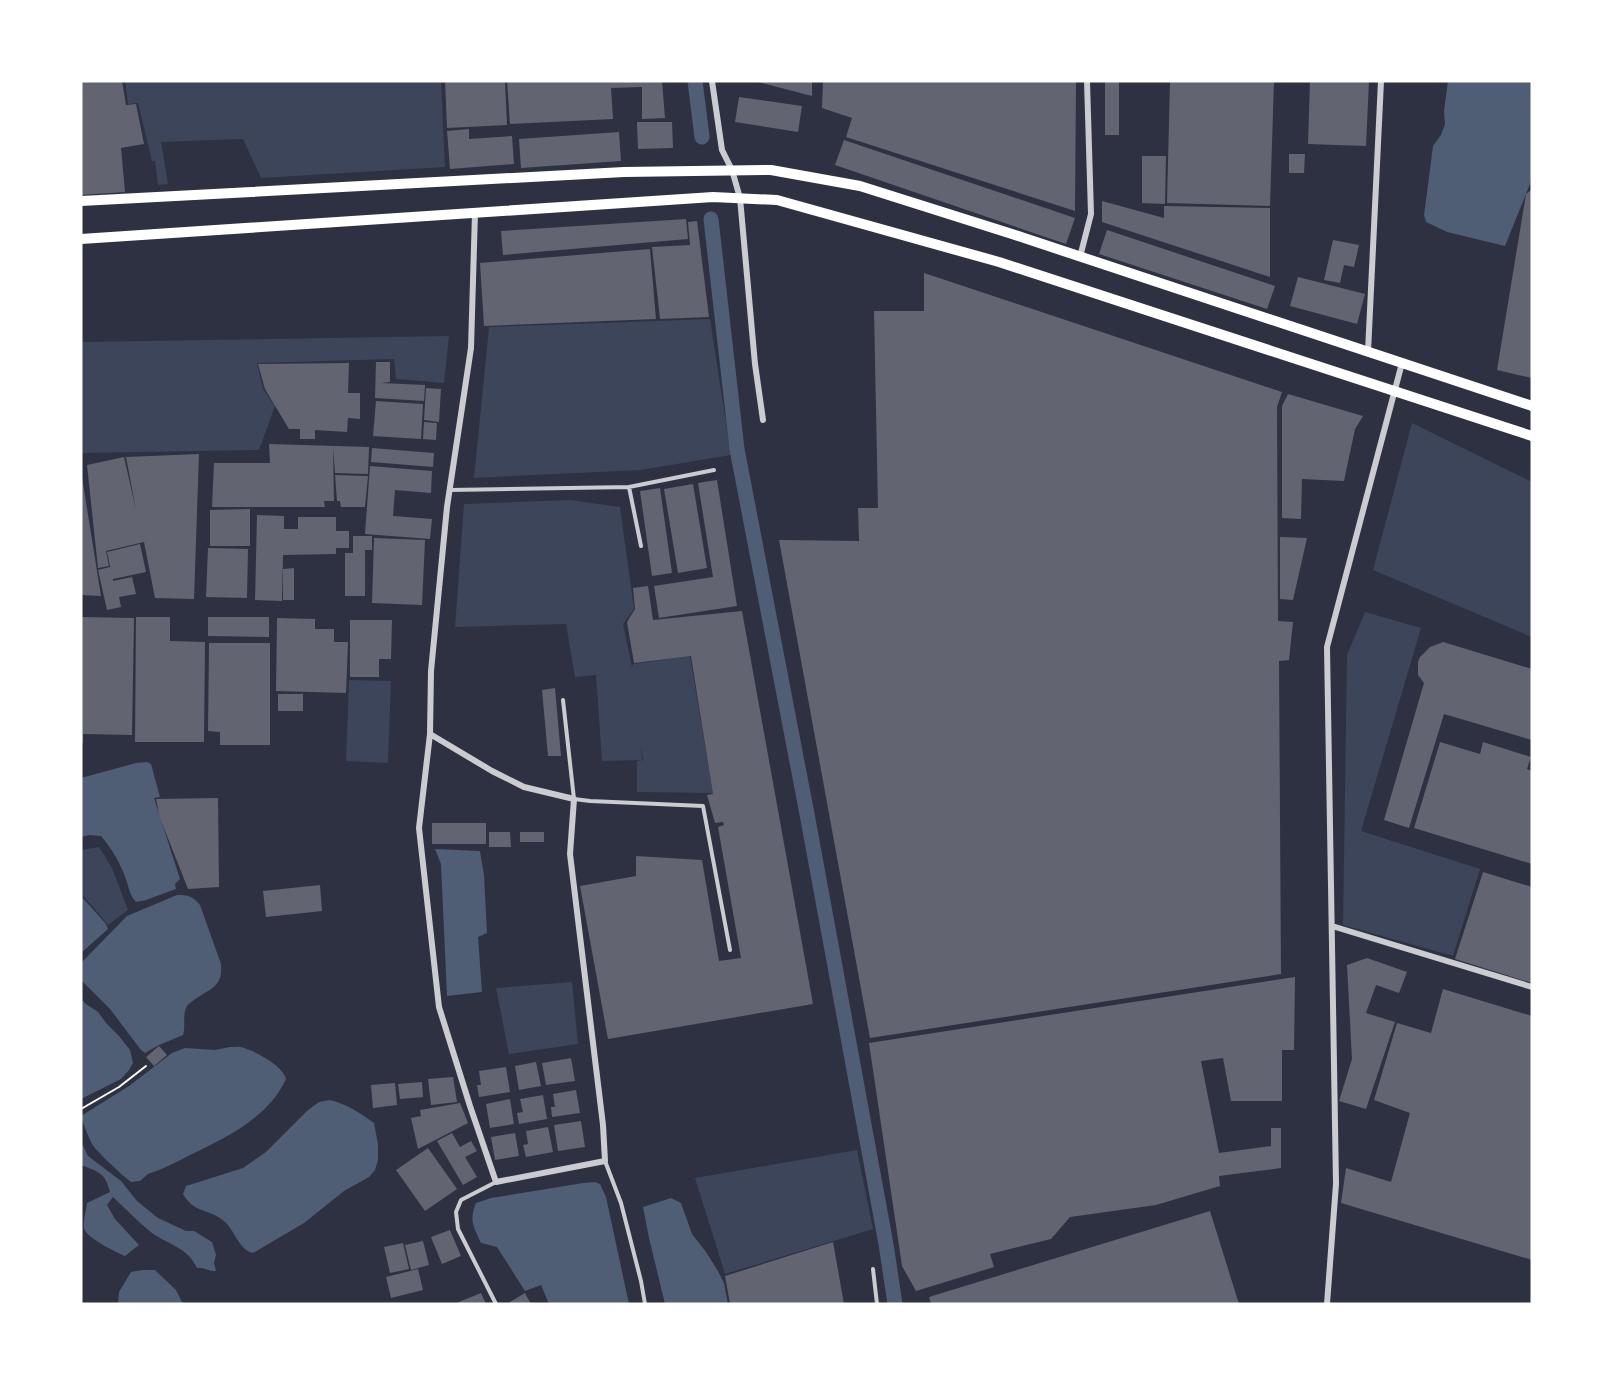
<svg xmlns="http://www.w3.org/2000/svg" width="1613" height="1385" font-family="'Open Sans',sans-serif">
  <rect width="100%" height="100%" fill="#2d3142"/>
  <path fill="#3c4559" d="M125,81H441L445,167L261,178L243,139L161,142L168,184L158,185L155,161H152L138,103L128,104Z
    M710,319L731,455L641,470L474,478L489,327Z
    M449,336L444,383L396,379L394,359L257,363L263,389L275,406L259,450L81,453V342Z
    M1412,423L1532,482V637L1373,570Z
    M570,500L620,507L634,609L623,624L632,667L633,664L690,656L713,793L637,792V761L643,760L641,745L642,760L602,761L596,675L575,677L566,624L455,627L464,504Z
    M1365,612L1421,628L1361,831L1480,869L1453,956L1343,925L1347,655Z
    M349,680L391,681L388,763L346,761Z
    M99,847L112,868L128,910L108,925L81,893V850Z
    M572,982L578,1044L509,1054L496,988Z
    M857,1150L873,1229L725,1274L695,1178Z"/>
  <path fill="#4f5d75" d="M1448,81H1532V179L1505,246L1447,232L1426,222L1424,215L1433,146L1441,135L1445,124L1444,111Z
    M147,762L151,764L160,797L154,798L180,879L175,884L176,889L146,900L136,902C129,895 128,883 124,874C118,859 111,848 101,836L89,835L81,837V778L136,763Z
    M435,849L480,851L484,875L487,933L478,937L482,992L447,996L441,864Z
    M177,895C188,895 193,896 200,905L221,964C223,987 211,988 194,1000C193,1001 188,1004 187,1006C182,1014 186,1026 183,1035L159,1045L145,1053L141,1050L110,1009L82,981L81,963L127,916Z
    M81,896L106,924L108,929L81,953Z
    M81,999L86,1004L98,1012L107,1024L119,1036L130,1050L133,1063L129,1070L121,1079L81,1099Z
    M230,1047C235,1047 240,1046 244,1048C257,1052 283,1066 286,1079C268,1118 227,1137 190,1155C177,1162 163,1169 148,1174L140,1181L131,1182C122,1175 98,1153 92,1144C87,1135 84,1125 81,1116L129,1086L172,1053L185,1048L215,1050Z
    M330,1100C347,1104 360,1113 374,1123L378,1144V1160L375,1170L369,1177L344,1191L304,1223L253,1253C239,1250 235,1231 225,1222C210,1208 194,1214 183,1194L186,1186L243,1168L266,1152L308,1110L319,1102Z
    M81,1141L88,1156L121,1181L137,1201L158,1218L186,1231H194L212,1242L216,1255L214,1263L216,1271C209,1272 204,1267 197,1268C187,1247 169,1245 152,1233C138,1222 126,1209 113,1197L107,1205L115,1219L139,1245L125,1256C116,1252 86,1238 84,1228C83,1221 86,1211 87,1203L110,1192C105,1172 98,1172 81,1165Z
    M595,1182L600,1184L606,1197L629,1304H549L541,1285L525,1291L497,1247L481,1243C473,1226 469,1220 476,1203L491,1198L583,1183Z
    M671,1198L681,1203L692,1234L706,1252L718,1271L724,1283L728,1304H665L649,1238L643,1207Z
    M142,1270H155L176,1290L183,1304H118L119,1292L131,1272Z"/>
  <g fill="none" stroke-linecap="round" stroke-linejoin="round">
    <path stroke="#4f5d75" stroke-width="15" d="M695,81L702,137
      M711,219L737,449L807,814L886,1244L895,1304"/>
  </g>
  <path fill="#626471" d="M81,81H122L126,105L136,104L144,144L121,148L125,192L81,195Z
    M445,81H505L507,125L447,128Z
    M507,81H662L665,118L642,119V87L611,88L613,119L510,124Z
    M758,81H812V96L758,82Z
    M823,81H1076L1075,211L846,137L852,118L822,108Z
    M1105,81H1119V135H1105Z
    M1170,81H1274L1270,206L1167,203Z
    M1310,81H1369L1366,146L1308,144Z
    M739,97L802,106L798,132L735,122Z
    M637,122H672L673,148L638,149Z
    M469,129V139L512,136L514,164L450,169L447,131Z
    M619,132L621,161L521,168L519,139Z
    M844,140L1075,218L1066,244L835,165Z
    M1289,154H1305L1304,173H1289Z
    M1142,156H1166L1165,204L1142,203Z
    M1532,189V378L1497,370L1526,194Z
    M1102,201L1164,218V206L1270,208V277L1102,222Z
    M686,219L688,239L503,255L501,231Z
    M697,221L709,317L660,319L652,247L690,245L688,222Z
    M1107,230L1275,286L1267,309L1099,254Z
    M1333,240L1359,245L1354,267L1344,265L1340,283L1324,280Z
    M650,249L656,319L484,326L480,263Z
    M924,273L1282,392L1277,407L1278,621L1293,622L1289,660L1279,661L1281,974L870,1038L779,540L859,541L858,508H878L874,311H924Z
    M1298,277L1365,294L1357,324L1290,306Z
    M376,362H390V382L381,383L425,385L424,401L375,398Z
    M349,363L348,393H360V419L348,418L347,432L315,430V439H300V429H289L265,389L258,364Z
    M426,388L441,389L439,422L424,420Z
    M1288,394L1363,416L1355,429L1344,481L1302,479L1301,519L1282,518V406Z
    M376,401L423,404L421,439L373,436Z
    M424,422L437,423L436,440L423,439Z
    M269,444L369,447L368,474L335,473L333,447L334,501H324L325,507H212L214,463H270Z
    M372,448L434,453L433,467L371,462Z
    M199,454L194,599L155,598L144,542L106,551L109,566L98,568L87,465L124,457L136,510L126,457Z
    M370,466L432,471L431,493L395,490L393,516L432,519L430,539L365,534Z
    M335,475L368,476L365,507H341L340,501H337Z
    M81,477H82L101,596L81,595Z
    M717,480L737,606L659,618L654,586L713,577L698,483Z
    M693,484L707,568L678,573L664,489Z
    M660,488L672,573L652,576L640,491Z
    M250,509V546H210V510Z
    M257,515L284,516V529H298V517H336V531H349V548H336V554L283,555L282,601L255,600Z
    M353,536H372V550H365V596H345V553H353Z
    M1280,537L1307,538L1293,600L1280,599Z
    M374,538L425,540L422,605L372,603Z
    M140,544L146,572L113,579V581L132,577L136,594L119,597L121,607L107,610L98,570L110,567L111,571L107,552Z
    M208,548L248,549L247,598L206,597Z
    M294,568V600H283V569Z
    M648,586L653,620L742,611L813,1004L608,1039L580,886L636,876V856L702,860L719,961L741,958L718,827L724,825L723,822L715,823L707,795L713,794L691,656L634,663L627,622L635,609L633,588Z
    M81,617L134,618L132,735L83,734V743H81Z
    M136,617H170V641L205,642L204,742H135Z
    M208,617H269V637L208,636Z
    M277,618L315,619V629H334V642H348L346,693L276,691Z
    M350,620H392L391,659H379V677H350Z
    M1443,642L1532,669V740L1444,714L1409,828L1384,820L1424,683L1418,675V662L1420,657L1430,647Z
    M209,643H270V745H220V732L208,731Z
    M555,688L561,756H548L542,690Z
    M278,694H303V711H278Z
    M1440,742L1480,754L1483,742L1531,757L1527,769L1532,771V864L1414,828Z
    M218,798L219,887L188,889L160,818L156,799Z
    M432,823H486V844H432Z
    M489,832H510L511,847H489Z
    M520,832H544V842H520Z
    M1483,872L1532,887V983L1455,959Z
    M320,885L322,911L266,917L263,891Z
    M1367,958L1407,972L1399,993L1376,985L1366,1013L1395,1022L1366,1109L1339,1101L1352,1059L1347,965Z
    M1295,977L1294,1050H1282V1101H1231L1223,1058L1201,1061L1219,1153L1271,1146V1128H1281V1168L1219,1176L1220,1186L1156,1205L1070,1217L1051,1239L990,1254L994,1267L916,1291L902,1266L869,1043Z
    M1443,989L1532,1016V1260L1341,1203L1346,1168L1391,1182L1410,1113L1374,1100L1397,1023L1431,1033Z
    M159,1046L167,1055L154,1066L146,1057Z
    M571,1058L575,1081L546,1085L542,1063Z
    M536,1062L541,1086L519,1090L515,1066Z
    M506,1067L510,1092L479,1097L477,1085H481L479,1071Z
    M453,1077L457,1102L431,1105L428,1079Z
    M422,1082L423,1097L400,1099L398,1084Z
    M395,1083L397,1105L373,1108L371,1085Z
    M576,1090L580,1113L552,1117L551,1107H555L553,1094Z
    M543,1095L547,1119L519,1124L517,1113L523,1112L520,1099Z
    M510,1099L514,1124L490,1128L486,1104Z
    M460,1103L468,1123L418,1149L411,1118L421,1116L420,1110Z
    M581,1121L585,1147L558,1151L554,1125Z
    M548,1127L553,1152L526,1157L523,1145L528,1144L526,1131Z
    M452,1133L460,1147L471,1141L477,1151L465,1157L477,1177L463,1185L437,1141Z
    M515,1133L519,1156L495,1160L491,1137Z
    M428,1148L457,1189L425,1211L396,1170Z
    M1210,1211L1239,1304H931L929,1297Z
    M450,1230L461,1256L442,1264L431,1237Z
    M423,1241L429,1265L411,1270L405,1245Z
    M833,1242L844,1304H730L725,1276Z
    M403,1243L409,1269L390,1273L384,1247Z
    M418,1269L423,1290L391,1298L386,1277Z
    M481,1293L486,1304H454Z
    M525,1293L531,1304H511L510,1302Z"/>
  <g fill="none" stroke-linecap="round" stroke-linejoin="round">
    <path stroke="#fff" stroke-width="2" d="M81,1109L119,1087L146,1066"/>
    <path stroke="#caccd0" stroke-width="4" d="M629,487L641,546
      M450,490L629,487L714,470
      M563,700L574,799L590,801L703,806L730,950
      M605,1161L621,1203L641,1281L645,1304
      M496,1182L461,1200L456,1212L458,1229L496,1304
      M873,1269L877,1304"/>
    <path stroke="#caccd0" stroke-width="6" d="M712,81L722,150L732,170L740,198L755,364L763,420
      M1080,257L1091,214L1087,81
      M1368,352L1381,81
      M430,734L419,828L439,1007L470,1106L496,1182L605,1161L603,1125L570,854L574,799L524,787L492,771L430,734L431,671L447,507L471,348L475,213
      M1332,926L1532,987
      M1327,1304L1336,1184L1327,647L1402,363"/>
    <path stroke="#fff" stroke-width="10" d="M81,201L624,172L771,170L860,186L1012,234L1532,406
      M81,239L713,197L777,200L999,262L1532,436"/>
  </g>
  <rect width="1613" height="1385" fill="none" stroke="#ffffff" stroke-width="165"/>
</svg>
